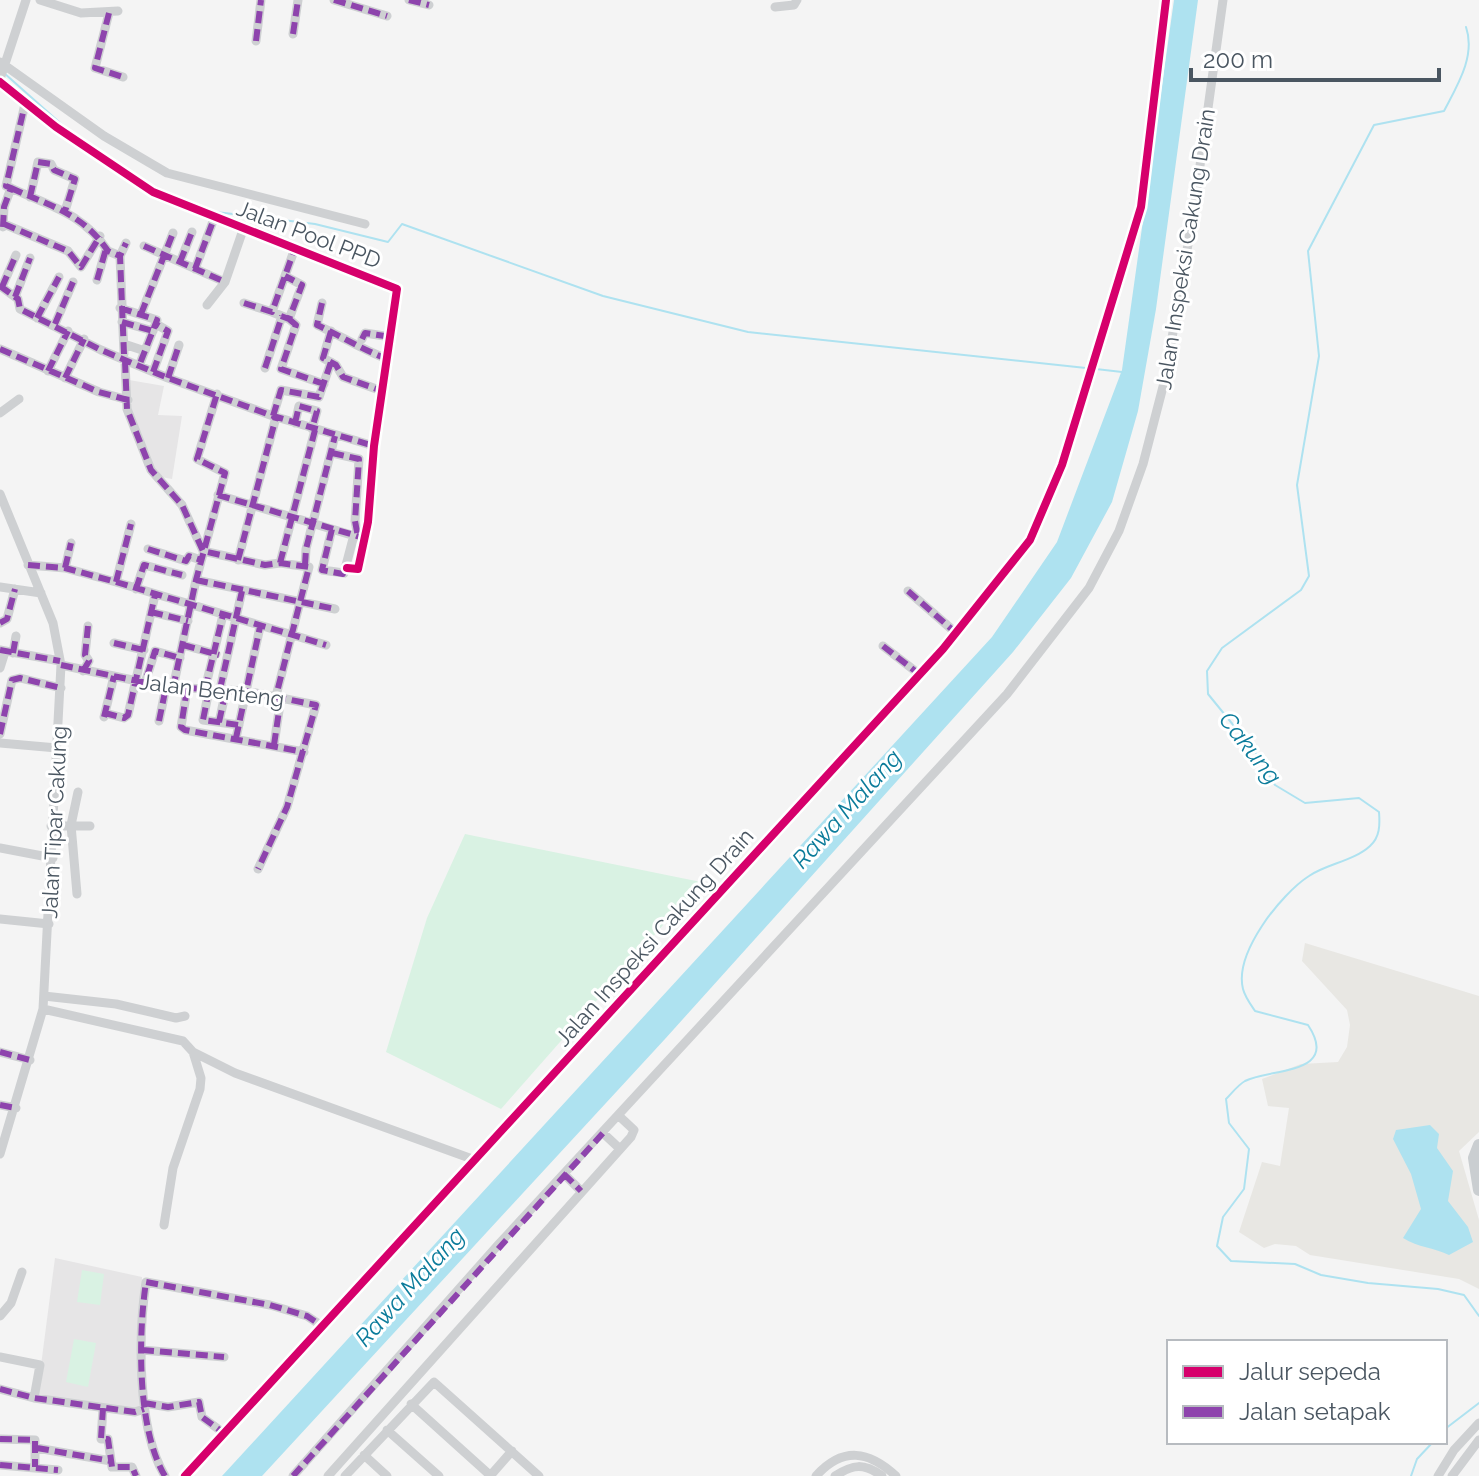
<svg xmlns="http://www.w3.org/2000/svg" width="1479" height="1476" font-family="Raleway,sans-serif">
  <rect width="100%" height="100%" fill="#f4f4f4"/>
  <path fill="#e8e7e3" d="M1305,943L1479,996V1132L1459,1151L1479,1220V1289L1459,1279L1310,1255L1296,1246L1275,1244L1264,1248L1239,1232L1262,1162L1280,1166L1289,1108L1268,1106L1262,1079L1301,1064L1338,1062L1347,1047L1350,1025L1347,1010L1302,961Z"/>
  <path fill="#e6e5e6" d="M129,380L164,386L158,415L182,416L172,479L156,476L138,438L127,395Z
    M55,1258L142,1277L140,1410L37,1396Z"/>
  <path fill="#d9f2e3" d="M465,834L701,882L501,1109L386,1052L427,918Z
    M82,1270L104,1274L100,1305L77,1302Z
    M74,1339L96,1343L88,1387L66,1382Z"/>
  <path fill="#aee2f0" d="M1174,0H1198L1156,309L1138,411L1112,502L1071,578L1013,652L665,1039L262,1476H222L992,637L1057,542L1122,370Z
    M1430,1125L1439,1134L1437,1148L1453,1171L1448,1201L1468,1227L1473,1242L1449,1255C1433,1247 1419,1248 1403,1238L1421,1209L1411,1174L1393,1139L1396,1130Z"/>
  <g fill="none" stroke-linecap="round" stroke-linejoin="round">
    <path stroke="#aee2f0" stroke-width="2" d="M1466,27C1476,56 1457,86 1444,111L1374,125L1308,251L1319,356L1297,485L1309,576L1301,590L1222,648L1207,671L1208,694L1256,753L1275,785L1305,803L1359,798L1379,812C1380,825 1380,837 1370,846C1354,861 1326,864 1309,876C1281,894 1234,953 1243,989C1245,997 1251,1005 1255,1011L1308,1025C1341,1075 1271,1068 1245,1081C1238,1085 1232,1093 1226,1099L1229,1123L1249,1149L1244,1189L1223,1217L1217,1246L1231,1261L1295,1264L1321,1275L1368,1283L1438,1289L1464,1295L1479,1316
      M4,73L68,130
      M216,212L315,224L388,242L402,224L603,296L748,332L1086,368
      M1096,369L1122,372
      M1445,1429L1479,1403
      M1411,1476L1417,1459L1433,1442"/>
    <path stroke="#ced0d2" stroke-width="9" d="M40,0L81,13L118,11
      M334,0L387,16
      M409,0L429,5
      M775,7L794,5L797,0
      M109,13L95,68L123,77
      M293,34L298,0
      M256,41L261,0
      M0,62L104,136L167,173L365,224
      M0,79L26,0
      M0,82L56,127L153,192L397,289L374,446L368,522L358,569L347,568
      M11,188C52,207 82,213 108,251L120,256
      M30,197L38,162L51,164L54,170L75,179L65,211
      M4,224L68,251L81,267L100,236
      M3,227L4,207L11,188L6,186L25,104
      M144,246L225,282
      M180,262L192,232
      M195,269L215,216
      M97,280L106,249
      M0,286L18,299L20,309L101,350L168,378L273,416L374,446
      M2,287L16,255
      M15,297L30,258
      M244,303L272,312L295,248
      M322,303L317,325C341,336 361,349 387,359
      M207,305L225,282L244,227
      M120,308L157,320L139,366
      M272,312L289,319L302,285L285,276
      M141,314L173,233
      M37,318L59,277
      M289,319L296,325L281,369L324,384
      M122,322L153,331
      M55,324L73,282
      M331,331L323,358L336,365L343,377L382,391
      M362,339L365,333L391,337
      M124,344L145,351
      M0,349L99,392L128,400
      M124,354L120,256L126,243
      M125,361L127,409L151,470L182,505L203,551L265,565L280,563L309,567L276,696
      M265,368L282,316
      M48,371L68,331
      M153,372L168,331L156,324
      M65,378L84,339
      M168,378L179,345
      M0,413L19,399
      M273,416L281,390L319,397L331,362
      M295,423L299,406L317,411L312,429
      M332,453L359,459L355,521L358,537
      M0,494L53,623L61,665L43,1009L0,1154
      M218,495L365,539
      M332,529L322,570L344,573L354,535
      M148,549L186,561L189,556L201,560
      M238,560L276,417
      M280,563L315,430
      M28,565L65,568L116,582L326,645
      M305,565L306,549L335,436
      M65,568L71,543
      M196,580L335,609
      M116,582L131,524
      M0,587L41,593
      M136,589L144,565L182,575
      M908,591L956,633
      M151,612L188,621
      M0,623L7,619L15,589
      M114,643L144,650
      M183,645L216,654
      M883,646L919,674
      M0,650L60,661
      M13,653L16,636
      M61,665L166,687L246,691L316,705L287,807L258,869
      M0,668L5,652
      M83,671L89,661L85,655L88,626
      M145,683L155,651L180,658
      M173,688L196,580L225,473L197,459L217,394
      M187,689L181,727L185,730L304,752
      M205,689L223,615
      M220,689L242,591
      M209,690L203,720L239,725
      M105,713L124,718L128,715L155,595
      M104,717L114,676
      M159,721L166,687
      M219,722L226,690
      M0,734L12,680L20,678L61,688
      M236,738L260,627
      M0,743L57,748
      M274,745L281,697
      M51,826H90
      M0,848L53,858
      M77,894L71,825L78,792
      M0,919L49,924
      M44,996L116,1004L176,1018L185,1016
      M43,1009L183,1041L193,1052L235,1073L475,1160
      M0,1052L30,1060
      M0,1105L16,1108
      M603,1133L619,1148
      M564,1174L581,1191
      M164,1225L173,1168L200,1089L201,1078L193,1052
      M0,1316L11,1303L22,1272
      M142,1350L224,1357
      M0,1357L40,1365L34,1398
      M0,1389L34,1398L135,1412L144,1409
      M144,1403L168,1407L199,1402L202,1417L225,1434
      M411,1404L491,1476
      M103,1408L101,1439H108L112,1467H132L136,1476
      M387,1430L439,1476
      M0,1439L35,1440V1467
      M37,1448L111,1461
      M364,1455L387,1476
      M0,1465L58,1470
      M165,1476C137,1430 138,1335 146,1282L270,1305L307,1316L322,1326
      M185,1476L943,649L1030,540L1062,465L1141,207L1166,0
      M293,1476L498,1245L1007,694L1089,588L1119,531L1143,464L1165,379L1194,209L1223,0
      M328,1476L631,1137L634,1130L618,1115
      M345,1476L434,1382L539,1476
      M490,1476L512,1451
      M816,1476C843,1446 869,1451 896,1476
      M835,1476C853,1464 864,1463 882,1476
      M1438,1476L1454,1450L1479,1423
      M1452,1476L1479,1440"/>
    <path stroke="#caced1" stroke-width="12" d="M1479,1145L1474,1158L1479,1190"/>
    <path stroke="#8e44ad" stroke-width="6" stroke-dasharray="12 6" stroke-linecap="butt" d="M334,0L387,16
      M409,0L429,5
      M109,13L95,68L123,77
      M293,34L298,0
      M256,41L261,0
      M11,188C52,207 82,213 108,251L120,256
      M30,197L38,162L51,164L54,170L75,179L65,211
      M4,224L68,251L81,267L100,236
      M3,227L4,207L11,188L6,186L25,104
      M144,246L225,282
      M180,262L192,232
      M195,269L215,216
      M97,280L106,249
      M0,286L18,299L20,309L101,350L168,378L273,416L374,446
      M2,287L16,255
      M15,297L30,258
      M244,303L272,312L295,248
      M322,303L317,325C341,336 361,349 387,359
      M120,308L157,320L139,366
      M141,314L173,233
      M281,316L289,319L302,285L285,276
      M37,318L59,277
      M289,319L296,325L281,369L324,384
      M122,322L153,331
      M55,324L73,282
      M331,331L323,358L336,365L343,377L382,391
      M362,339L365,333L391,337
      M0,349L99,392L128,400
      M124,354L120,256L126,243
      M125,361L127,409L151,470L182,505L203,551L265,565L280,563L309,567L276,696
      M265,368L282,316
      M48,371L68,331
      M153,372L168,331L156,324
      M65,378L84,339
      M168,378L179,345
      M273,416L281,390L319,397L331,362
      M295,423L299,406L317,411L312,429
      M332,453L359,459L355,521L358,537
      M218,495L354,535L365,539L363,545
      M332,529L322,570L343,574L347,564
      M148,549L186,561L189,556L201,560
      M238,560L276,417
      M280,563L315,430
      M28,565L65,568L116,582L326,645
      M305,565L306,549L335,436
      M65,568L71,543
      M196,580L335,609
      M116,582L131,524
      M136,589L144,565L182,575
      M908,591L956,633
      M151,612L188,621
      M0,623L7,619L15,589
      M114,643L144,650
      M183,645L219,655
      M883,646L919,674
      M0,650L60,661
      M13,653L16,636
      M61,665L166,687L246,691L316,705L287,807L258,869
      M83,671L89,661L85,655L88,626
      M147,676L155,651L180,658
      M173,688L196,580L225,473L197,459L217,394
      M187,689L181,727L185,730L304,752
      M205,689L223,615
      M220,689L242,591
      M209,690L203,720L239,725
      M105,713L124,718L128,715L155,595
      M104,717L114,676
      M159,721L166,687
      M219,722L226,690
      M0,734L12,680L20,678L61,688
      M236,738L260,627
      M274,745L281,697
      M0,1052L30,1060
      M0,1105L16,1108
      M564,1174L581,1191
      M142,1350L224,1357
      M0,1389L34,1398L135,1412L144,1409
      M144,1403L168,1407L199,1402L202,1417L225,1434
      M103,1408L101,1439H108L112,1467H132L136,1476
      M0,1439L35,1440V1467
      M37,1448L111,1461
      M0,1465L58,1470
      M165,1476C137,1430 138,1335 146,1282L270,1305L307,1316L322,1326
      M293,1476L603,1133"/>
    <defs>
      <path id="cycleway" d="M0,82L56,127L153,192L397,289L374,446L368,522L358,569L347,568
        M185,1476L943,649L1030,540L1062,465L1141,207L1166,0"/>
    </defs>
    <use href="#cycleway" stroke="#fff" stroke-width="13"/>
    <use href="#cycleway" stroke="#d6006c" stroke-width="8"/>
  </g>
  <g text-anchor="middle" stroke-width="6" stroke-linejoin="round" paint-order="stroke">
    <g font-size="22" fill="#4a5661" stroke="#fff">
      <text transform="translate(309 234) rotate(21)" y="8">Jalan Pool PPD</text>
      <text transform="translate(1185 249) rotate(-81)" y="8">Jalan Inspeksi Cakung Drain</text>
      <text transform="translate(212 690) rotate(7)" y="8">Jalan Benteng</text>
      <text transform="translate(54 822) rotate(-87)" y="8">Jalan Tipar Cakung</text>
      <text transform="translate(654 937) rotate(-48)" y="8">Jalan Inspeksi Cakung Drain</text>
    </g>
    <g font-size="24" font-style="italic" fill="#0c7c9b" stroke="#fff">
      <text transform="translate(1250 748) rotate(52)" y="8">Cakung</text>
      <text transform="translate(847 809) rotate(-48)" y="8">Rawa Malang</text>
      <text transform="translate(410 1287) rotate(-48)" y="8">Rawa Malang</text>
    </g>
  </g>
  <rect x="1167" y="1340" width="280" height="104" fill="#ffffff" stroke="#b7bbc0" stroke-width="2"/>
  <rect x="1183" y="1366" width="40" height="12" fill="#d6006c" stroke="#b7bbc0" stroke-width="2"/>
  <text x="1239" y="1380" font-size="24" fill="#4a5661">Jalur sepeda</text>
  <rect x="1183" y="1406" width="40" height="12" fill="#8e44ad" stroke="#b7bbc0" stroke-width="2"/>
  <text x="1239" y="1420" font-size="24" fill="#4a5661">Jalan setapak</text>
  <path d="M1191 68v12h248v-12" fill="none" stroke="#4a5661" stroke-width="4"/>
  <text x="1203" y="68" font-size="24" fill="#4a5661" stroke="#ffffff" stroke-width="6" paint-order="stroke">200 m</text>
</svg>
